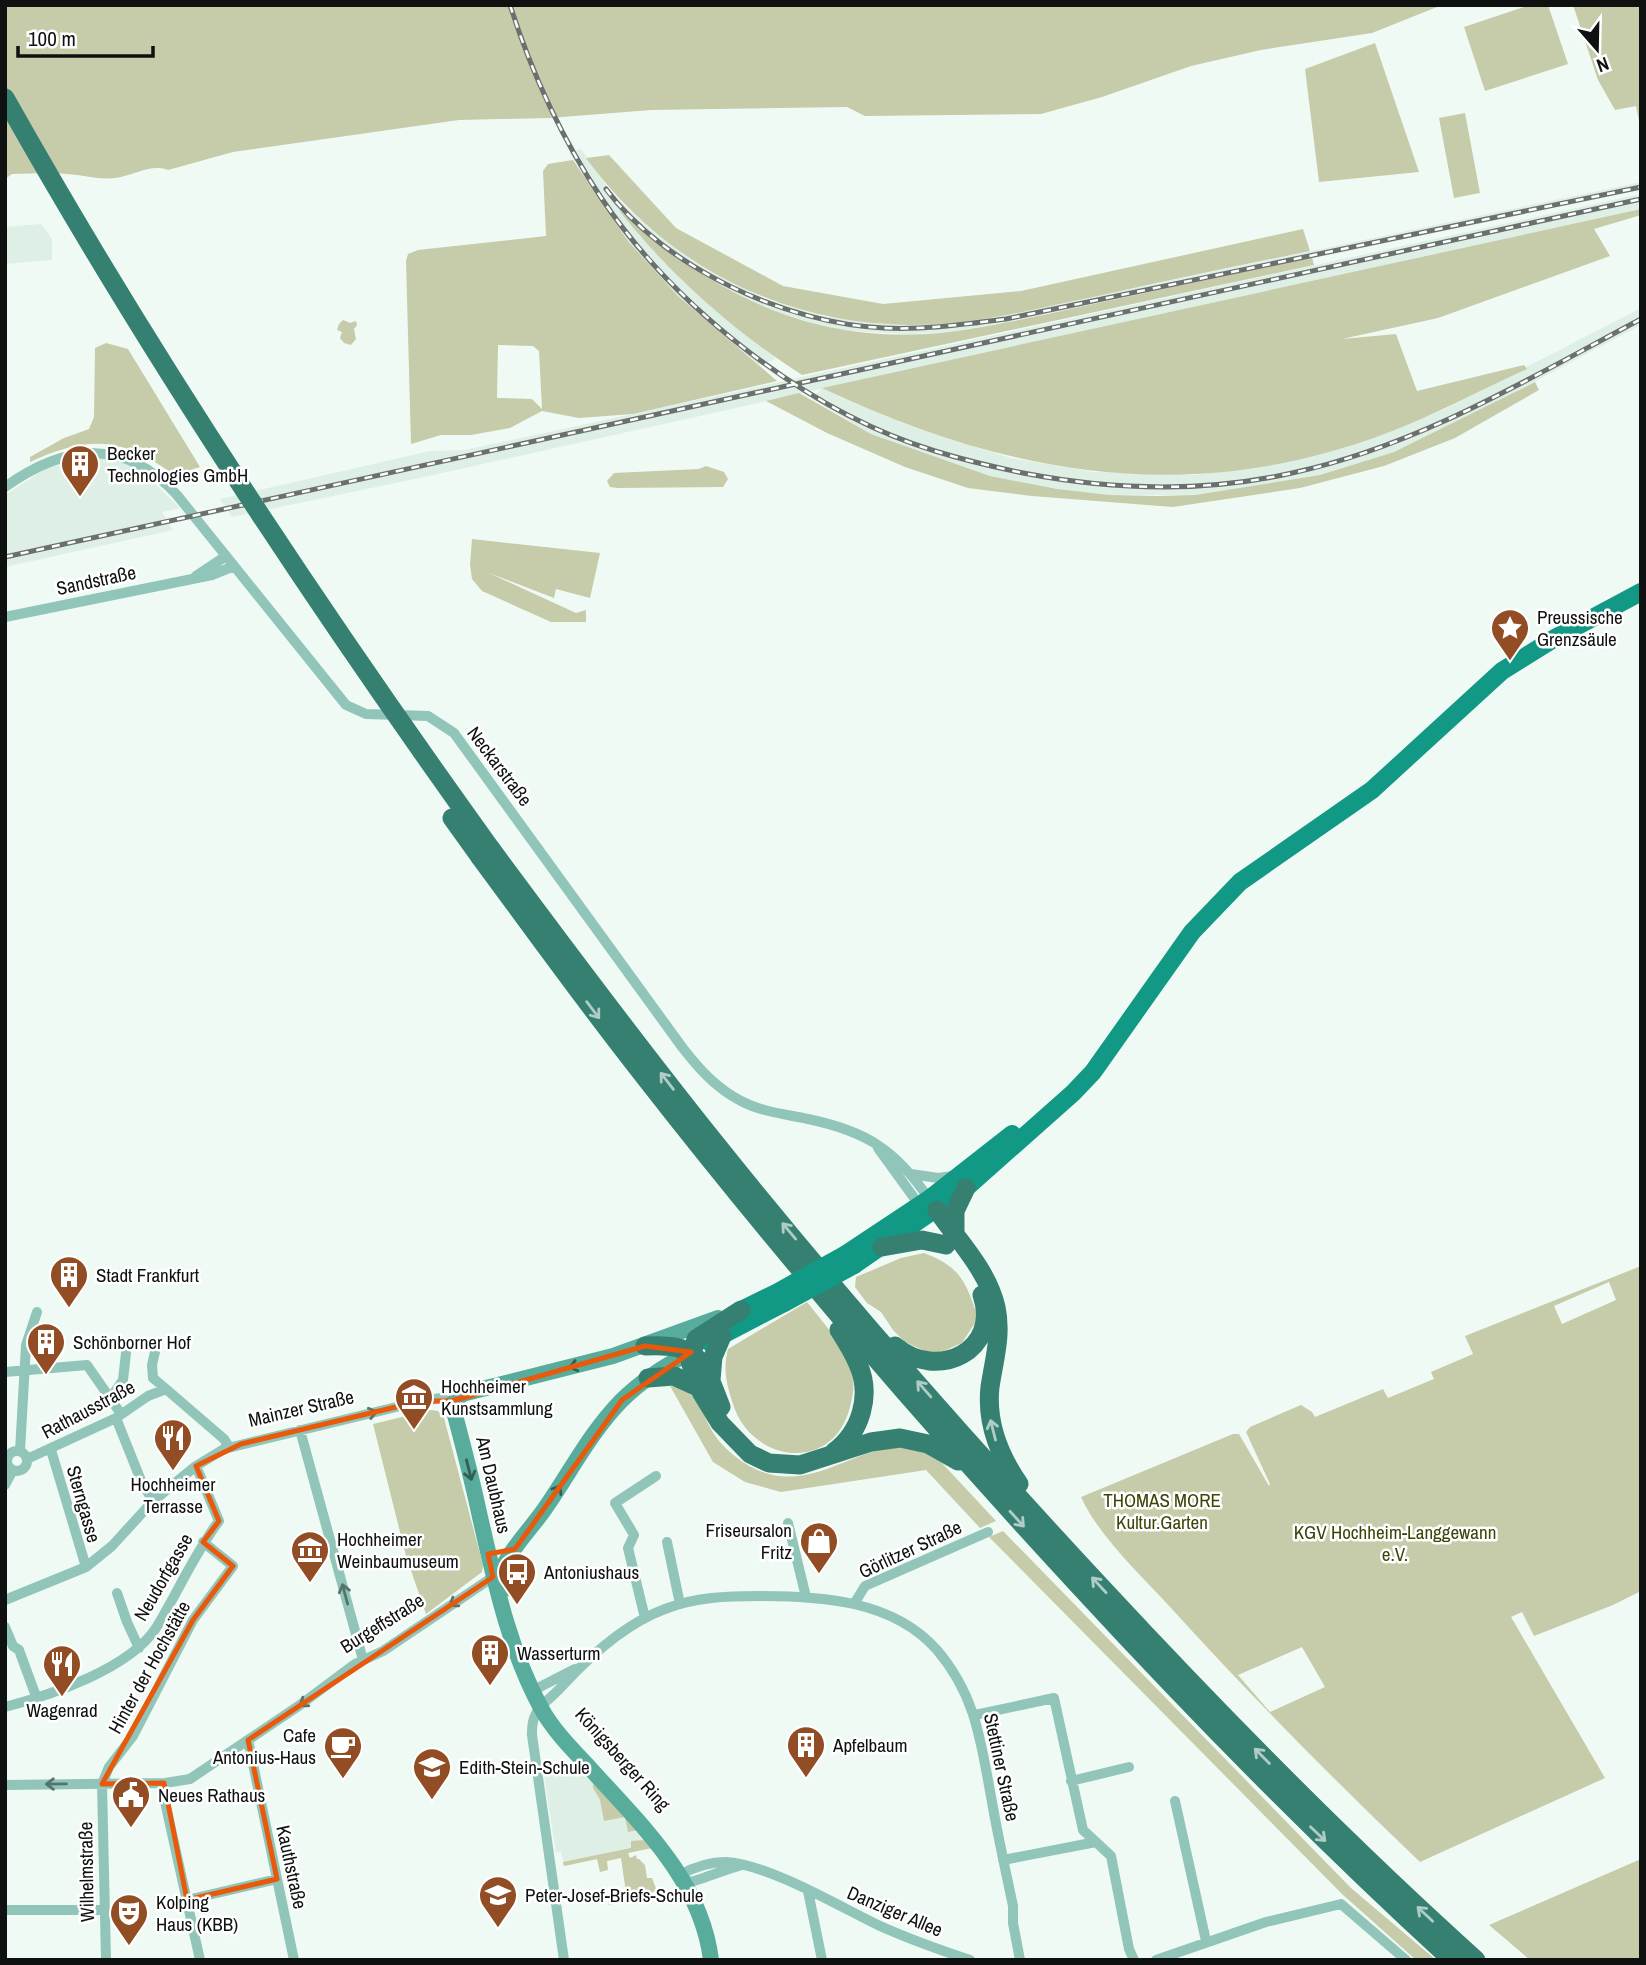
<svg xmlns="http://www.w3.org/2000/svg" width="1646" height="1965" font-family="'Archivo Narrow',sans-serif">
  <rect width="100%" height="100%" fill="#f0faf4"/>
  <path fill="#deefe5" d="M581,149L609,189L625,206L651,229L709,270L765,299L822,316L886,324L950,323L1006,315L1641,182V190L1007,322L948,332L911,334L849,331L819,325L761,307L731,292L669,253L623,213L639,235L689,286L776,359L759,365L678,296L628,241L569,153Z
    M1641,194V209L823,388L839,394V397L940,436L1011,458L1094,472L1193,475L1255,468L1316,456L1386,433L1445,409L1641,308V325L1513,393L1394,452L1320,475L1195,495H1110L1057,489L990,476L871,434L812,399L821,389L429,476L232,517L220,499L430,451L464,450L633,414Z
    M41,224L52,239V260L5,264V227Z
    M90,458L110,459L130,465L146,475L180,508L162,512L173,530L5,567V495L42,471L71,460Z
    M580,1769L652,1848L564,1866L561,1852L556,1853L544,1776Z"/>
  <path fill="#c6cba9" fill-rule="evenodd" d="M5,5H1442L1372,33L1261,50L1191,66L1102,97L1041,114L865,116L847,107L651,110L549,118L459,120L233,152L168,170C152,163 132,176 115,178C99,180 83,175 67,174C49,172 30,174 12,174L5,179Z
    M1530,5H1548L1568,64L1485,91L1464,27Z
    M1573,5H1641V131L1636,106L1615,110L1598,80Z
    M1375,43L1419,172L1319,182L1305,69Z
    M1465,113L1480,193L1454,198L1439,118Z
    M609,155L676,228L783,286L883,304L1021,291L1303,229L1310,251C1242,265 1175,279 1107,294C1056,304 1004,318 951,323C807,337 670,274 586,158Z
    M573,160L628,241L678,296L777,381L633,414L579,418L542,411L510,428L471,435H441L411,444L406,261L408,254L418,250L546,236L543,171L548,164ZM498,345L533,346L539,351L542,409L532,399L497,398Z
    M618,209C714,296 815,347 949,332C994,326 1039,316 1084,306C1160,290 1236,273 1312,257L1314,265L802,375C733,331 668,273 618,209Z
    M1641,209V215L1594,229L1610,256L1438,318L1342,339L1396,334L1417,391L1524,365L1527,369C1480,390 1435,415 1387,433C1186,509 1005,474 822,388Z
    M343,320L350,323L356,321L357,325L354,329L356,339L351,345L344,343L340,338L342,332L337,330L339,324Z
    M106,343L128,349L200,467L174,475C123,437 88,435 30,462V457L64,438L89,429L94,417L95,348Z
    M1535,382L1539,390L1455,438L1384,466L1300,488L1173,507L1032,496L968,488L905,467L827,433L766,401L799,393L871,434L990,476L1057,489L1110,495L1157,496L1195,495L1320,475L1394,452Z
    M706,466L724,472L728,479L723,487L618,488L610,487L607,481L614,473L699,469Z
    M472,539L600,553L590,598L556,589L554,598L489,573L576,613L586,610V622H551L482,591L472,579L470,565Z
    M924,1253C961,1267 966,1282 978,1318L962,1343L939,1353L925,1351L905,1342L893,1330L881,1312L867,1303L855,1287L856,1277L901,1258Z
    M1641,1266V1591L1613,1605L1534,1636L1522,1612L1511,1617L1605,1778L1420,1862C1334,1780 1251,1696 1171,1608C1141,1575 1100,1538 1081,1497L1233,1434H1239L1269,1486L1270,1484L1246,1432L1250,1427L1301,1405L1312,1412L1315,1417L1383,1389L1388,1398L1434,1379L1431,1372L1473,1354L1465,1336ZM1609,1282L1616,1300L1562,1324L1554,1306ZM1302,1647L1325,1687L1270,1712L1238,1675Z
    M807,1302C825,1325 845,1346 852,1375C855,1385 853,1396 850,1407C833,1475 749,1463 732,1401C726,1382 723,1368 728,1349Z
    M670,1386C696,1386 703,1416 714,1434C726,1452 749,1469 769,1474C833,1491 882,1416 942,1463L996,1521L980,1528L926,1470L781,1492L745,1482L713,1462Z
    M431,1410L438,1411L444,1418L483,1565L482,1572L426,1614L406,1556L373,1424Z
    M1003,1531L1351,1888L1436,1960H1416L1342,1894L989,1537Z
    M593,1783L638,1830L628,1832L625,1817L604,1821L600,1800L593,1788Z
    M647,1840L652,1848L628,1853L630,1858L636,1855L637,1859H639L645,1865L647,1878H652L657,1891L649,1893V1897L609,1905L607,1895L611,1894L613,1903L627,1900L621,1858L607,1861L608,1870L600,1872L597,1859L564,1866L563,1862L631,1848V1841Z
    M1641,1859V1960H1530L1489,1925Z"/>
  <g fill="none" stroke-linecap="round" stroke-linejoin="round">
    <path stroke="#91c5b9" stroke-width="10" d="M5,487C65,444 125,437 177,495L346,705L366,714L428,716L454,733L682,1047C699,1069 716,1088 741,1101C762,1112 785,1114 808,1119C866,1131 896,1150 929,1199
      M196,576L226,556
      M5,617L212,575L234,566
      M878,1148L920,1206
      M911,1174L938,1178L953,1176
      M155,1352L152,1365L153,1378L166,1389
      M5,1372L87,1365L121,1414
      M110,1399L123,1380L126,1353
      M116,1418L142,1483L153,1501
      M300,1430L363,1660
      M51,1450L86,1567
      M20,1451L26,1345L37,1312
      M7 1461a10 10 0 1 1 20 0a10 10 0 1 1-20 0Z
      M27,1459L116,1418L148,1396L166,1389L224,1439L229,1447
      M5,1485L13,1470
      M788,1523L806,1597
      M667,1542L680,1604
      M117,1593L127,1622L139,1648
      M5,1600L86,1567L112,1546L153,1501L196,1466L224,1449L421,1401L441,1398L452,1404
      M854,1604L865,1586L988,1532
      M645,1618L628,1548L634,1535L615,1503L656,1476
      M5,1627L13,1646L19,1650L37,1699
      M532,1691L575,1669
      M5,1707C51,1695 129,1669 156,1628C178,1592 194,1554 219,1521L196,1466
      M975,1715L1054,1698L1083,1830L1111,1856L1129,1949L1134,1960
      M248,1740L294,1960
      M1071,1781L1129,1767
      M165,1783V1802L200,1960
      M5,1785L165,1783L190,1779L300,1705L355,1664L383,1651L493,1577L500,1578
      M1175,1801L1206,1941
      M1003,1860L1096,1842
      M742,1865C732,1867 694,1882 690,1882C688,1881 682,1877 680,1875C694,1867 710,1862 726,1862C768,1864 840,1907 880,1926C909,1939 940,1950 970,1960
      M808,1891L822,1960
      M187,1900L277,1879
      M5,1910H104
      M106,1960L102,1784L109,1767L133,1736L193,1620L233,1566L203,1542
      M564,1960L532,1735C531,1706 547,1704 564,1684C591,1655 627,1623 665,1609C695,1597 728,1596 759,1596C821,1596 893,1600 937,1650C977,1697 981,1744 992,1802C998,1837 1006,1872 1013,1906V1923L1020,1960
      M1156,1960L1266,1922L1341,1904L1406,1960"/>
    <path stroke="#57ac9b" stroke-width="16" d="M505,1589C502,1580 501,1572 505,1563C515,1544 534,1525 546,1507C571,1471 590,1433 621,1401C641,1381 666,1365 691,1352
      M711,1960C701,1879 639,1823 588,1766C571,1748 553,1730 541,1708C509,1649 495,1582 480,1517C472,1479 462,1441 452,1404L462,1394L613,1356L718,1318"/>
    <path stroke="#129986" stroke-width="18" d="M846,1254L929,1199L1012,1134
      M854,1265L966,1188L1073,1093L1093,1072L1192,932L1240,882L1372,790L1502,671L1555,638L1641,592
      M741,1310L776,1293
      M709,1342L784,1303"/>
    <path stroke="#368072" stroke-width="19" d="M491,849C562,945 634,1041 708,1134C834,1292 968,1444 1105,1591C1224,1719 1346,1843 1476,1960
      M480,857C534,930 587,1004 644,1076C782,1253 929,1424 1081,1588C1200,1717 1323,1842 1452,1960
      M937,1210C958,1241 987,1269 996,1307C1002,1335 994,1360 990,1387C986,1423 999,1455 1019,1484
      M955,1236V1211L966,1188
      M882,1247L922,1240L946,1245
      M741,1310L696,1339L690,1361L698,1387L720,1423L750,1454L769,1463L800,1465L871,1442L900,1438L928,1444L958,1461
      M645,1346C699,1343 703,1360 721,1407
      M895,1346C938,1382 1001,1350 982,1295
      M648,1378L674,1376L698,1387
      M711,1380L713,1357L722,1336
      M834,1452C861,1432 872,1395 858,1364C853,1352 846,1341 839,1330"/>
    <defs>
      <path id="rail" d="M510,5C532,74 562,139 602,199C676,309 809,413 935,451C964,460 994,467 1023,473C1112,490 1203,493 1292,473C1418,446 1528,379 1641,319
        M606,189C665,268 787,324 884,328C925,330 966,324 1006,319L1641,187
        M5,557L1641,199"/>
    </defs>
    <use href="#rail" stroke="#6a706d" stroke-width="5"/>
    <use href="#rail" stroke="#fff" stroke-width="2.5" stroke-dasharray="8" stroke-linecap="butt"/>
    <path stroke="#129986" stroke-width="18" d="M776,1293L846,1254
      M784,1303L854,1265"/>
    <path stroke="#368072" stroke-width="19" d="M5,98C151,358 317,607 491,849
      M452,818L480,857"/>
  </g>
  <defs><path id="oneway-shaft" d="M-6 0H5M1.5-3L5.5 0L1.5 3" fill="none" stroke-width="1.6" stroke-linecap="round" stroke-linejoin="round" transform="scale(1.75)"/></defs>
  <g stroke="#afccc7">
    <use href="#oneway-shaft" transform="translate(593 1010) rotate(53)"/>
    <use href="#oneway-shaft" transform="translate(667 1081) rotate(-128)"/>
    <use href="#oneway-shaft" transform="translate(789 1231) rotate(-130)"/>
    <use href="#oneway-shaft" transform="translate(924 1389) rotate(-131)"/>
    <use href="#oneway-shaft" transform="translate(993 1430) rotate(-104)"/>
    <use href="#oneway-shaft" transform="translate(1017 1519) rotate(48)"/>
    <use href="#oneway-shaft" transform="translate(1099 1585) rotate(-133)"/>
    <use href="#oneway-shaft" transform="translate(1262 1756) rotate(-135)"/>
    <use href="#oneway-shaft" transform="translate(1318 1834) rotate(44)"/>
    <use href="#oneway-shaft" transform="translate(1425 1914) rotate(-137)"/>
  </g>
  <g stroke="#325e55">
    <use href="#oneway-shaft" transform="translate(579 1365) rotate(166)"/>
    <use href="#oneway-shaft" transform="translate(469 1470) rotate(76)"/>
    <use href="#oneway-shaft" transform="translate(555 1494) rotate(-58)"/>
  </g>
  <g stroke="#56746c">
    <use href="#oneway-shaft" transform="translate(367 1414) rotate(-13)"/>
    <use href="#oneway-shaft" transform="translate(345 1594) rotate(-105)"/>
    <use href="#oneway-shaft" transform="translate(458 1600) rotate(146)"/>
    <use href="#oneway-shaft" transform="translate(308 1700) rotate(145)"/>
    <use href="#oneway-shaft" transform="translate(56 1784) rotate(179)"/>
  </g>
  <path fill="none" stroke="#e8590c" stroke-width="5" stroke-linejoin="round" d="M645,1346L691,1352L622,1400L515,1549L488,1554L493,1577L248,1740L277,1879L187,1900L164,1783L102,1784L193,1620L233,1566L203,1542L219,1521L196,1466L241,1444L421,1401H452Z"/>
  <defs>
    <symbol id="building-pin" viewBox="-11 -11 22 30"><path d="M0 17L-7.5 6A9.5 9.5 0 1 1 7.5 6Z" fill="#934d24" stroke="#fff"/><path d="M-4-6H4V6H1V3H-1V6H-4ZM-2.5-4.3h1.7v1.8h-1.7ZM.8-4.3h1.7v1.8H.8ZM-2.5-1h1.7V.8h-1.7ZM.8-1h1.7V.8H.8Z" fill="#fff"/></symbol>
    <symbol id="sight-pin" viewBox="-11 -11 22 30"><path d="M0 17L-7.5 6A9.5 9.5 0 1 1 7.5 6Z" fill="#934d24" stroke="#fff"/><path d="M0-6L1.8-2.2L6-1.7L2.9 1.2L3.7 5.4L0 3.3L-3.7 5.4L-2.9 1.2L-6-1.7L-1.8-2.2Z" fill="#fff"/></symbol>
    <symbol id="museum-pin" viewBox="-11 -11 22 30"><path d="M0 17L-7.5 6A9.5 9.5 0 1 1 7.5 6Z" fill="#934d24" stroke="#fff"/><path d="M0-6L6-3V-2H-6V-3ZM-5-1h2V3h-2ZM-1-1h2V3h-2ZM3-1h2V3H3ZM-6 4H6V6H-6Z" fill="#fff"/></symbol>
    <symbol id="restaurant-pin" viewBox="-11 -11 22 30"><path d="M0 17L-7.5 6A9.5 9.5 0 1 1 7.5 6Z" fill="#934d24" stroke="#fff"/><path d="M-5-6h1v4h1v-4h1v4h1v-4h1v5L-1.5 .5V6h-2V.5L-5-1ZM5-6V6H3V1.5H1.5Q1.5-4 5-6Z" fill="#fff"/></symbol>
    <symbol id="shop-pin" viewBox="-11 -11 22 30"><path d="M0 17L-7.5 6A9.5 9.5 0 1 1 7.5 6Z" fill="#934d24" stroke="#fff"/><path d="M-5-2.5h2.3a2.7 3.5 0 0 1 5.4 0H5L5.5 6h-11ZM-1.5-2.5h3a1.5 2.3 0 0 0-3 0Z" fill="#fff"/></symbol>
    <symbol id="bus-pin" viewBox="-11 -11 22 30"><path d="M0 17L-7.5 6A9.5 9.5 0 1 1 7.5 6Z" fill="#934d24" stroke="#fff"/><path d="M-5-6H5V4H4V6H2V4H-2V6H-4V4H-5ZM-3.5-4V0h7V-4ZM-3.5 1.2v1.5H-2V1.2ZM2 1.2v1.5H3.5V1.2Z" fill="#fff"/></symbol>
    <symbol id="cafe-pin" viewBox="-11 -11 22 30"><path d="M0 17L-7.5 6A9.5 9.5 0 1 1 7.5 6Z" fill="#934d24" stroke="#fff"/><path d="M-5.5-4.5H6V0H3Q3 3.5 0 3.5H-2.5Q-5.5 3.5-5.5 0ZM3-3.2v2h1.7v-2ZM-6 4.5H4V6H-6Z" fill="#fff"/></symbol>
    <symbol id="school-pin" viewBox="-11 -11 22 30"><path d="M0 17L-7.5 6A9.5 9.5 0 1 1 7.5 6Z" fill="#934d24" stroke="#fff"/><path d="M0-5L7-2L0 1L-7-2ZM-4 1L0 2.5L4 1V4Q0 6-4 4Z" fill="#fff"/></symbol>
    <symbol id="civic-pin" viewBox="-11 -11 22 30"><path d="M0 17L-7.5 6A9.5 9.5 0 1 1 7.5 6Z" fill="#934d24" stroke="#fff"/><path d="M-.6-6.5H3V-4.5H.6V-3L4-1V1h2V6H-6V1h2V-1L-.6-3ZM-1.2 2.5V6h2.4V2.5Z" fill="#fff"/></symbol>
    <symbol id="theatre-pin" viewBox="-11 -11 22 30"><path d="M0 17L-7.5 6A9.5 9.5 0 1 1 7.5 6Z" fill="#934d24" stroke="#fff"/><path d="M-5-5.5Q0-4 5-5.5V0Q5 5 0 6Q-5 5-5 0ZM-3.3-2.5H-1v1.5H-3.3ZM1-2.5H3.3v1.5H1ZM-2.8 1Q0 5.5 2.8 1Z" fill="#fff"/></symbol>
  </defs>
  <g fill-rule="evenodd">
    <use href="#building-pin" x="58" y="442" width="44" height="60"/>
    <use href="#sight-pin" x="1488" y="606" width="44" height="60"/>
    <use href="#building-pin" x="47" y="1253" width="44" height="60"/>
    <use href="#building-pin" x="24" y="1320" width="44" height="60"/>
    <use href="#museum-pin" x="392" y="1375" width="44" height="60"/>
    <use href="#restaurant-pin" x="151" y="1416" width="44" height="60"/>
    <use href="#shop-pin" x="797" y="1519" width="44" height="60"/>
    <use href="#museum-pin" x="288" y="1528" width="44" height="60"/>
    <use href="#bus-pin" x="495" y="1550" width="44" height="60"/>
    <use href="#building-pin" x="468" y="1631" width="44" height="60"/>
    <use href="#restaurant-pin" x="40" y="1642" width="44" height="60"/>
    <use href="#building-pin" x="784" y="1723" width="44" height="60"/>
    <use href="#cafe-pin" x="321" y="1724" width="44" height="60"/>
    <use href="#school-pin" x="410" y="1745" width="44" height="60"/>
    <use href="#civic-pin" x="109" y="1773" width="44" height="60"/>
    <use href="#school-pin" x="476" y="1873" width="44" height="60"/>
    <use href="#theatre-pin" x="107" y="1891" width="44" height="60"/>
  </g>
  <g text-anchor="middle" stroke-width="5" stroke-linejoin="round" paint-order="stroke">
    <g font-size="19" fill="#0e110f" stroke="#fff" text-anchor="start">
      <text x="107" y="460">Becker<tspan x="107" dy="22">Technologies GmbH</tspan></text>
      <text x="1537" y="624">Preussische<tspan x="1537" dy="22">Grenzsäule</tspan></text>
      <text x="96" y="1282">Stadt Frankfurt</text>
      <text x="73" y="1349">Schönborner Hof</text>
      <text x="441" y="1393">Hochheimer<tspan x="441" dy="22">Kunstsammlung</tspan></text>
      <text x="173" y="1491" text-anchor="middle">Hochheimer<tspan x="173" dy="22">Terrasse</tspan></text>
      <text x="792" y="1537" text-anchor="end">Friseursalon<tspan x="792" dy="22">Fritz</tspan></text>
      <text x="337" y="1546">Hochheimer<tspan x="337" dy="22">Weinbaumuseum</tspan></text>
      <text x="544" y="1579">Antoniushaus</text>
      <text x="517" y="1660">Wasserturm</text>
      <text x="62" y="1717" text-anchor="middle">Wagenrad</text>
      <text x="316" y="1742" text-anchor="end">Cafe<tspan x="316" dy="22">Antonius-Haus</tspan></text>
      <text x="833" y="1752">Apfelbaum</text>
      <text x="459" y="1774">Edith-Stein-Schule</text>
      <text x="158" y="1802">Neues Rathaus</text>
      <text x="525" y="1902">Peter-Josef-Briefs-Schule</text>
      <text x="156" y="1909">Kolping<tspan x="156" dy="22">Haus (KBB)</tspan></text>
    </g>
    <g font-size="19" fill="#0e110f" stroke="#fff">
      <text transform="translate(96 580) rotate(-12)" y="7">Sandstraße</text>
      <text transform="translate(500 766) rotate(53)" y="7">Neckarstraße</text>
      <text transform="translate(301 1408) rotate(-13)" y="7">Mainzer Straße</text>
      <text transform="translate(88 1409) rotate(-28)" y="7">Rathausstraße</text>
      <text transform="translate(494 1485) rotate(77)" y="7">Am Daubhaus</text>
      <text transform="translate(84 1504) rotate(74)" y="7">Sterngasse</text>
      <text transform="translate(910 1549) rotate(-25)" y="7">Görlitzer Straße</text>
      <text transform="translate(163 1577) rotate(-60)" y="7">Neudorfgasse</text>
      <text transform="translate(382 1623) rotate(-32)" y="7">Burgeffstraße</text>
      <text transform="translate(149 1667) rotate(-61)" y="7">Hinter der Hochstätte</text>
      <text transform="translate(623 1759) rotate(48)" y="7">Königsberger Ring</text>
      <text transform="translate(1002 1767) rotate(78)" y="7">Stettiner Straße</text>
      <text transform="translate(292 1867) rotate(78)" y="7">Kauthstraße</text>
      <text transform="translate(86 1872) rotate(-91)" y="7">Wilhelmstraße</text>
      <text transform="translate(895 1911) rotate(23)" y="7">Danziger Allee</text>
    </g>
    <g font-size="19" fill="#3f4307" stroke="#fff">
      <text x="1162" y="1507">THOMAS MORE<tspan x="1162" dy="22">Kultur.Garten</tspan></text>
      <text x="1395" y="1539">KGV Hochheim-Langgewann<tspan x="1395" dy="22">e.V.</tspan></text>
    </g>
  </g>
  <rect width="1646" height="1965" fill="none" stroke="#0e110f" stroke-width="14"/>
  <g transform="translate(1597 49) rotate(160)" stroke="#ffffff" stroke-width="5" paint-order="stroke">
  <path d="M0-5L12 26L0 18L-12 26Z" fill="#0e110f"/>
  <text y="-10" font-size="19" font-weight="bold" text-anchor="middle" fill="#0e110f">N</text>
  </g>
  <path d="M18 46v10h135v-10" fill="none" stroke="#0e110f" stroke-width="3.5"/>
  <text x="28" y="46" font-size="21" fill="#0e110f" stroke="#ffffff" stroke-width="5" paint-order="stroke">100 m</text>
</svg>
